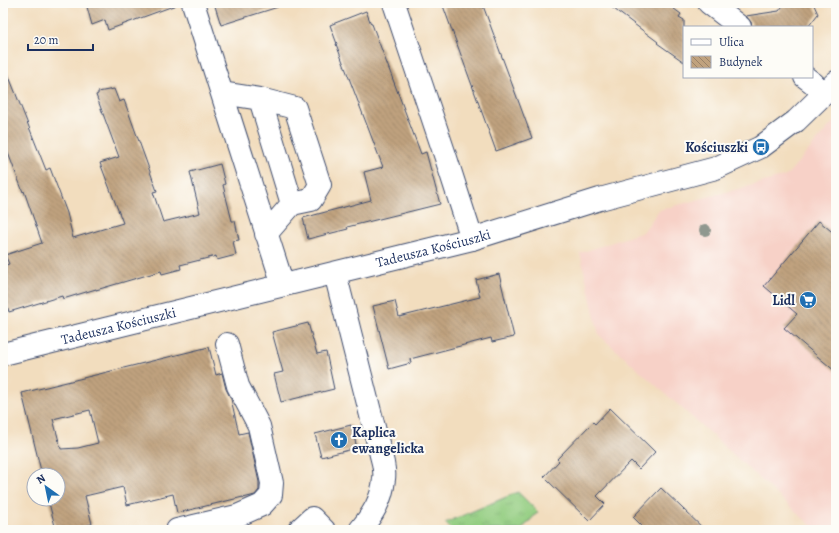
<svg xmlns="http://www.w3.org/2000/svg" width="839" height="533" font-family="Alegreya,serif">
  <defs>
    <pattern id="grass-tufts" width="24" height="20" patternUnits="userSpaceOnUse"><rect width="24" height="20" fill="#94ce82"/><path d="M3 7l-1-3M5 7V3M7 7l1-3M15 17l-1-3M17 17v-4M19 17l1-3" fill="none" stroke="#7fb173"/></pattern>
    <pattern id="building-back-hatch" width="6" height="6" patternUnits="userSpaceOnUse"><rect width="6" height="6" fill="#c0a27e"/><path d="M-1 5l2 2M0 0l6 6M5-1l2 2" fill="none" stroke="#9b846a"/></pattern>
  </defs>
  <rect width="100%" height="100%" fill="#fdfcf7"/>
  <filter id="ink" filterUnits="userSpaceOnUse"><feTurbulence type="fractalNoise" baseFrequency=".025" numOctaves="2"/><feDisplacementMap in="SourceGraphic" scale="8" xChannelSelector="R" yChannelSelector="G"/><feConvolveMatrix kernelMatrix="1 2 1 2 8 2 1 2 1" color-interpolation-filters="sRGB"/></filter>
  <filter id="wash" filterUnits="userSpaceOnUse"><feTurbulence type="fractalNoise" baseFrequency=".012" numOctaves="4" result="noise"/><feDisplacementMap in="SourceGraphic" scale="16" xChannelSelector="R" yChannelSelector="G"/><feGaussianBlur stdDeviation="0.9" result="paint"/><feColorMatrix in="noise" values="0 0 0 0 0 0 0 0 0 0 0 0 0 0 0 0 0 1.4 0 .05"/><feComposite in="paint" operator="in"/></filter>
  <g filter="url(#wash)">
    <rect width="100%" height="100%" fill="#f2ddbe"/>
    <path fill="#f7d1c7" d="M836,119V530H816L703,427L599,335L580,253L643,232L659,210L786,176Z"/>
    <path fill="url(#grass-tufts)" stroke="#587e70" d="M518,492L538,512L521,530H452L445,523Z"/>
    <g id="blocks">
      <path fill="url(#building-back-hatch)" fill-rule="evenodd" d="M98,3H176V5L108,30L105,20L92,25L87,7Z
        M214,3H278V7L221,25Z
        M442,3H482L532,138L496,151Z
        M606,3H666L681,14L679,17L684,20V62L657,43L658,42Z
        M785,3H813L818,14L808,27H752L751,22L746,16L779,11Z
        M366,11L371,24H372L421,154L426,152L440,204L347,227L348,229L308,239L303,218L371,200L364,172L383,167L336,44H337L330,25Z
        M3,64H4L46,170L50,168L67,213L73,238L123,223L100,163L119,157L96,95L98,94V92L114,89L119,102L124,100L157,191L153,192L163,222L200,213L190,172L220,164L225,184L223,185L232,221H235L239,240L233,241L236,255L217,260L216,256L180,265L181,269L162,274L161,271L96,290V289L63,299L62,296L9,312L3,292V266L9,264L5,255L42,243L24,191L23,192L3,140Z
        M819,221L836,235V372L784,328L797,314L764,286Z
        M499,274L514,337L492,342L491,338L410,359L411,363L389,369L373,306L395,301L399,317L480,297L476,280Z
        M308,323L317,354L326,352L334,389L281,402L274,374L283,372L272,332Z
        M209,347L216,375L222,373L226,389L231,399L239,434L248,432L259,482V490L255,495L243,498V497L177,513L173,494L127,505L123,487L85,496L92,524L66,530H56L48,499H58V475H42L22,393ZM90,410L98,443L78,448L61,449L53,419Z
        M610,408L655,452L639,469L631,461L597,496L605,504L589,521L544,477L559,461L557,459L593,422L595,424Z
        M351,425L357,448L321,457L315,434Z
        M661,488L705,530H646L633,517Z"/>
    </g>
  </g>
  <g filter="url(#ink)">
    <use href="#blocks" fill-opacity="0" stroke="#3b496c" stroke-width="1"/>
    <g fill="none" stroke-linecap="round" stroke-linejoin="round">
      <defs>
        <path id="minor" d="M193,3L283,285
          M394,3L446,158L472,239
          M709,3L740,27
          M805,77L813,83L824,94
          M222,93L260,99L292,204L266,234
          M260,99L295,108L320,185L311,200L292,204
          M335,273L383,463C384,468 385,473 384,479C382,500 373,514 360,530
          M177,530L237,516L262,505L271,495L272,483L259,426L238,386L227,344
          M299,530L312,518L324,530"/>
        <g id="major">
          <path id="s1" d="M3,354L472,239L600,199L716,168L761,147L796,121L836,82"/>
        </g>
      </defs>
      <use href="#minor" stroke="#3b496c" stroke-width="24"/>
      <use href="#major" stroke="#3b496c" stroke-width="24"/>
      <use href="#minor" stroke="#fff" stroke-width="22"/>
      <use href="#major" stroke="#fff" stroke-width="22"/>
    </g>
    <circle fill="#90988f" cx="705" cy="230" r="6"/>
  </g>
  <defs>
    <symbol id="bus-disc" viewBox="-11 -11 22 22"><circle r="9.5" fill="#1f6fb2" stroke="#fdfcf7"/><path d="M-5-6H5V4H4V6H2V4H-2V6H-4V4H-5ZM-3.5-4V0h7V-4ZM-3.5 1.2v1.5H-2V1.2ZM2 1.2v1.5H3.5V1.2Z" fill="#fff"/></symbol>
    <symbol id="supermarket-disc" viewBox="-11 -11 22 22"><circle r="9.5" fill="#1f6fb2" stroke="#fdfcf7"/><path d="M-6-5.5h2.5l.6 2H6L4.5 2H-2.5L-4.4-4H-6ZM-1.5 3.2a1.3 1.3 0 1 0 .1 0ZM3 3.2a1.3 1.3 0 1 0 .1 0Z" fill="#fff"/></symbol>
    <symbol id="church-disc" viewBox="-11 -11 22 22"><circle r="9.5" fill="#1f6fb2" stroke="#fdfcf7"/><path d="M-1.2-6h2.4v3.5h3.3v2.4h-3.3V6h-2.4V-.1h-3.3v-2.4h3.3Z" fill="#fff"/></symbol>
  </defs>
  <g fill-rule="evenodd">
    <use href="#bus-disc" x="751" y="137" width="20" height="20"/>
    <use href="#supermarket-disc" x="798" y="290" width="20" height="20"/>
    <use href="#church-disc" x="329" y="430" width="20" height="20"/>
  </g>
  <g text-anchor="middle" stroke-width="4" stroke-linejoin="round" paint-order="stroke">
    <g font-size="14" font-weight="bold" fill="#1b2f5e" stroke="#fdfcf7" text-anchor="end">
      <text x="748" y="152">Kościuszki</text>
      <text x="795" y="305">Lidl</text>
      <text x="352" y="437" text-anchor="start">Kaplica<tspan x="352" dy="16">ewangelicka</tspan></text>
    </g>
    <g font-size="14" fill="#1b2f5e" stroke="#fdfcf7">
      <text dy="5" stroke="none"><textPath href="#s1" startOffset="443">Tadeusza Kościuszki</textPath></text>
      <text dy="5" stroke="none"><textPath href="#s1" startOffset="119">Tadeusza Kościuszki</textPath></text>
    </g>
  </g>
  <rect width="839" height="533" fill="none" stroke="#fdfcf7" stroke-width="16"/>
  <rect x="683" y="26" width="130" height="52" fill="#fdfcf7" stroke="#a3aaba"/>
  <rect x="691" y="39" width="20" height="6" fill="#ffffff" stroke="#a3aaba"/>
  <text x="719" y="46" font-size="12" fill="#1b2f5e">Ulica</text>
  <rect x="691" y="56" width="20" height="12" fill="url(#building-back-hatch)" stroke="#a3aaba"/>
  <text x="719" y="66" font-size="12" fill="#1b2f5e">Budynek</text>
  <g transform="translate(46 487) rotate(327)"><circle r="19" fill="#fdfcf7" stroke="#a3aaba"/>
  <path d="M0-3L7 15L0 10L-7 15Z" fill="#1f6fb2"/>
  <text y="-6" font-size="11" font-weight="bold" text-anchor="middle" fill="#1b2f5e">N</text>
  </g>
  <path d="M28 44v6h65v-6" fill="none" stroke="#1b2f5e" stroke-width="2"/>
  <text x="34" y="44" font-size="12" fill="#1b2f5e" stroke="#fdfcf7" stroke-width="3" paint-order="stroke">20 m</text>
</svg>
